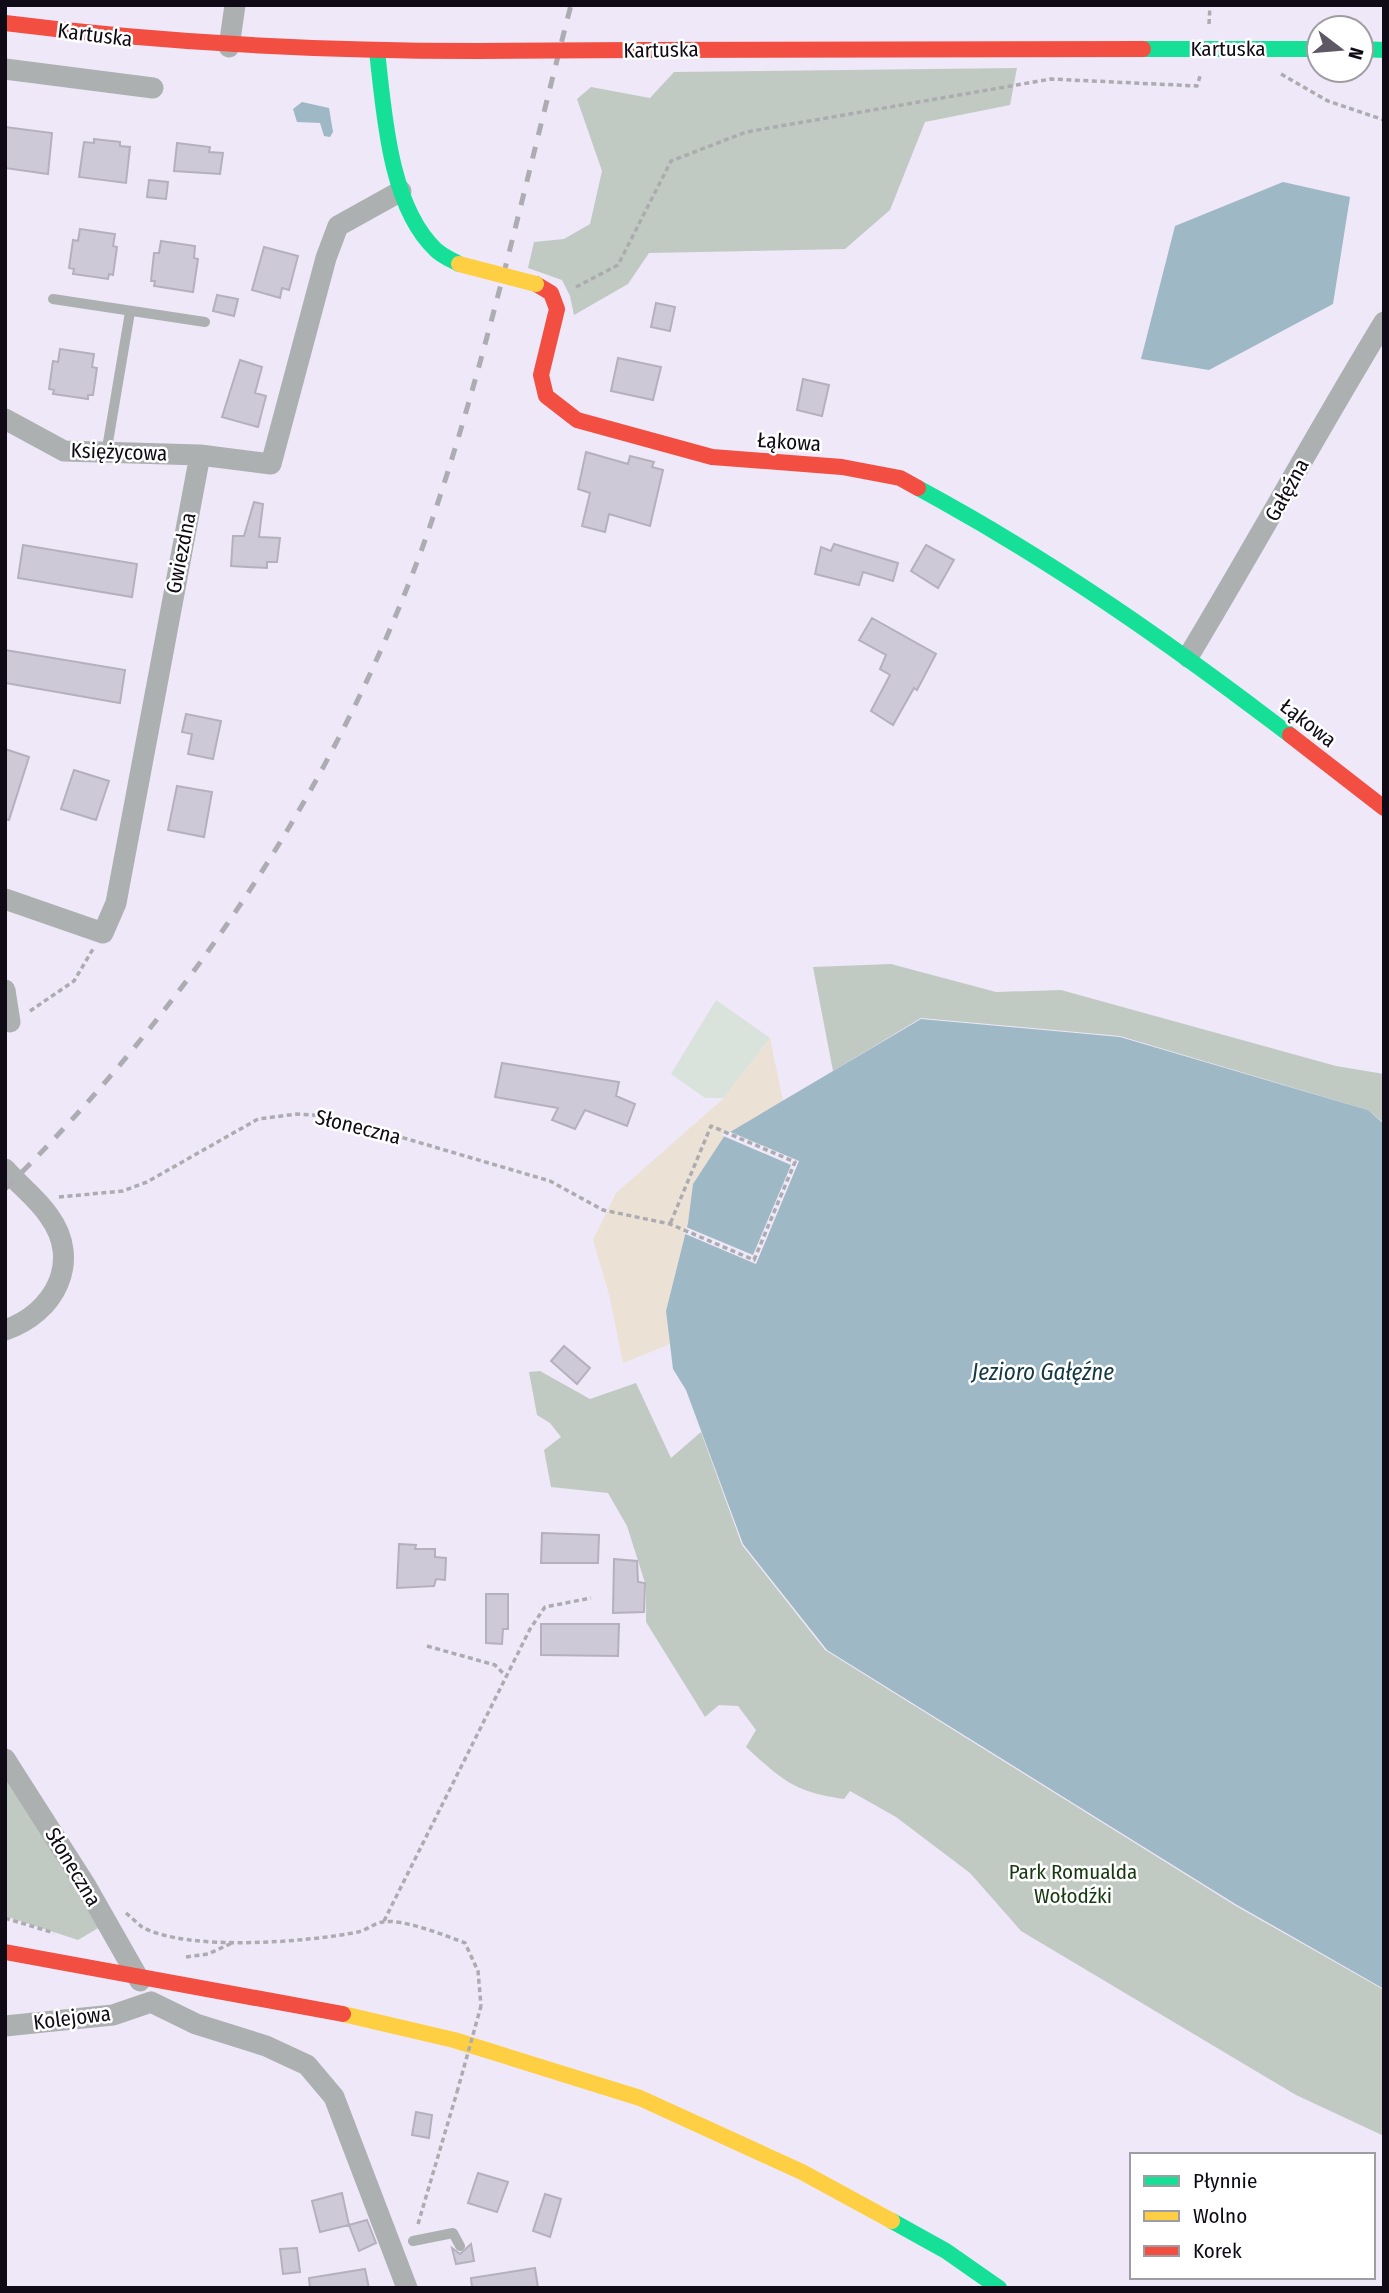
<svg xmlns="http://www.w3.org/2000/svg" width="1389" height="2293" font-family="'Fira Sans Condensed',sans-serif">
  <rect width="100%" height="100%" fill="#eee8f8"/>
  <path fill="#d9e2db" d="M716,1000L770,1038L724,1098H705L671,1074Z"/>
  <path fill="#c0cac2" d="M1017,68L1010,105L925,122L890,210L845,249L649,253L628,284L574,315L570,296L562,280L528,268L534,242L564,239L590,224L602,171L577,99L591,87L650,98L674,72Z
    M891,964L996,992L1061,990L1336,1066L1384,1074V1123L1368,1110L1120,1036L921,1018L833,1071L813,967Z
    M540,1371L590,1399L636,1383L671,1458L701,1432L742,1545L825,1650L1236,1906L1384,1990V2136L1296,2095L1021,1931L970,1873L896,1817L850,1791L844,1799C794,1792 782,1780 746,1747L756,1730L738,1706L719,1705L705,1717L646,1622V1586L627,1526L608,1493L551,1487L544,1450L561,1437L550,1423L537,1415L529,1372Z
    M5,1762L105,1924L78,1940L5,1916Z"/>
  <path fill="#ebe2d5" d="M770,1038L783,1101L725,1135L693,1184L688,1223L666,1311L670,1344L623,1363L609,1294L593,1240L616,1193L724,1098Z"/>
  <path fill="#9eb8c5" d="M302,102L329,108L333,132L330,137L324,136L320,123L297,122L293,109Z
    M1283,182L1350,197L1333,304L1209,370L1141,359L1175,226Z
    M921,1019L1120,1037L1368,1110L1384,1124V1989L1237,1905L827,1650L743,1544L686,1390L673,1369L666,1311L688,1223L693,1184L725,1135Z"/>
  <path fill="#eee8f8" d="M726,1130L799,1161L756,1264L683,1233L686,1227L753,1255L791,1165L721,1135Z"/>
  <path fill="#cec9d6" stroke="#b5b0be" stroke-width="2" d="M5,127L52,133L48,174L5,168Z
    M94,139L120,142V146L130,147L126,183L79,177L84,142L94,143Z
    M177,143L210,147L209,152L223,153L220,174L174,171Z
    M149,180L168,182L166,199L147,197Z
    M80,229L115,234L113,246L117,247L113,275L109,274L108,279L73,274L74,269L69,268L73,240L78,241Z
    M161,241L195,246L194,258L198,259L193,292L154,286L155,281H151L154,253H159Z
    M264,247L298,256L289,290L282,288L280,298L252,290Z
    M217,295L238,299L234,316L213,311Z
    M656,303L675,307L670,331L651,327Z
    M60,349L94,354L92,367L97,368L93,395H88V399L53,394L54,390L49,389L53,361L58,362Z
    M618,358L661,367L653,400L611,391Z
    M240,360L262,367L255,393L266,396L258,427L222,417Z
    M803,379L829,385L822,416L797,410Z
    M586,452L628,464L630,456L654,462L652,467L663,470L650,526L609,514L605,532L582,526L590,493L578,489Z
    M254,502L263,504L259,537L280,538L277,562H267V568L231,566L233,536H244Z
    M834,544L898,563L893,581L863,572L859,585L815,574L821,547L831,551Z
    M23,545L137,564L132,597L18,578Z
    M926,545L954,560L938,588L911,571Z
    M872,618L936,654L917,690L914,688L893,725L871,711L890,675L880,669L886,655L859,640Z
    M5,650L125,670L120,703L5,683Z
    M186,714L221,721L213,759L188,754L192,734L182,732Z
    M5,749L29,757L9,820L5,819Z
    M74,770L109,781L96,820L61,809Z
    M177,786L212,792L204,837L168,830Z
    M502,1063L619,1082L616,1096L635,1104L627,1126L585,1110L575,1129L552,1120L558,1108L495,1097Z
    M564,1346L590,1368L577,1384L551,1361Z
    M542,1533L599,1535L598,1563H541Z
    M399,1544L416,1545L415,1549H435V1557L446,1558L445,1580L436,1579L434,1586L397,1588Z
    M614,1559L637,1561L638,1582L645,1583L644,1612L613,1613Z
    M486,1594H508V1629H503L502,1644L486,1643Z
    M541,1624H619L618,1656L541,1655Z
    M416,2112L432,2115L429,2138L412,2135Z
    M478,2173L508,2182L497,2212L468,2203Z
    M342,2193L349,2225L320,2232L312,2201Z
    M545,2194L561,2199L550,2237L533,2231Z
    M367,2220L376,2243L359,2251L349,2225Z
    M471,2244L474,2261L456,2264L452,2248L460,2254Z
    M297,2248L300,2272L283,2274L280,2249Z
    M535,2268L538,2288H472L471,2278Z
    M365,2269L369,2288H310L309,2278Z"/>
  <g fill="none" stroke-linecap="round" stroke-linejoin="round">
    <path stroke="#acacb0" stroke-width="3.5" stroke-dasharray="5 3.5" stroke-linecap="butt" d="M1209,24L1210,5
      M1281,74L1328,101L1384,120
      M576,287L618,265L671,161L746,132L1051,79L1197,86L1201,73
      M30,1011L74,981L93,949
      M59,1197L123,1191L147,1182L258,1119L297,1114L329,1116L550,1181L603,1210L670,1224L754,1260L795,1162L711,1126L670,1224
      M427,1646L495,1665L507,1677
      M126,1913C131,1917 137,1923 142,1927C188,1952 308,1942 358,1932C367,1930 374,1923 383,1922C401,1918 447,1936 465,1943L478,1971L481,2006
      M5,1918L54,1933
      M384,1921L530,1629L545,1607L591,1598
      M186,1957L208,1954L232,1943
      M418,2224L457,2092"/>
    <path stroke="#adb0b0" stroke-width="10" d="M53,299L205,322
      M106,454L130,312
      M413,2241L453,2233L460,2246"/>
    <path stroke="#adb0b0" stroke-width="21" d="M229,47L235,5
      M5,69L153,88
      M5,419L64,451L200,455L271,464L326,258L338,226L401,191
      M1188,657C1255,546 1317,432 1384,322
      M5,899L103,933L116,903L200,455
      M5,990L10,1022
      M5,1169C19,1185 37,1198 49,1216C82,1261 55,1313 5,1330
      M5,1759L86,1886L140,1981
      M151,2002L196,2024L266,2046L307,2065L334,2097L407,2288
      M5,2026L113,2015L151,2002"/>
    <path stroke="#16e098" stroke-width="16" d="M1143,49H1319
      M1361,49L1384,50
      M377,51C384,111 389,206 436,250C442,256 452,260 459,264
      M918,488C1050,559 1171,644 1290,735
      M892,2221L946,2251L999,2288"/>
    <path stroke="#ffcf43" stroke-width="16" d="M343,2014L454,2040L640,2098L802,2172L892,2221"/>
    <path stroke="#f24e42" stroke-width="16" d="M5,23C162,43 319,51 477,51
      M638,50L1143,49
      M536,284L551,293L557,309L541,375L546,396L577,420L712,457L842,467L900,478L918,488
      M1290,735L1384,808
      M5,1952L343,2014"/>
    <path stroke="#adacb2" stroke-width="5" stroke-dasharray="12 12" stroke-linecap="butt" d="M5,1189C192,1005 342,777 429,529C487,360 526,179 571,5"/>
    <path stroke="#acacb0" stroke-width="3.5" stroke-dasharray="5 3.5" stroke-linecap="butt" d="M457,2092L481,2006"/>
    <path stroke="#ffcf43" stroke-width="16" d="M459,264L536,284"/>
    <path stroke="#f24e42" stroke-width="16" d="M477,51L638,50"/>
  </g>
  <g text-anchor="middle" stroke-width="5" stroke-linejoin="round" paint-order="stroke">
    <g font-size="21" fill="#0f0a15" stroke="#fff">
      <text transform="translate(95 35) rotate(7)" y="7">Kartuska</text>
      <text x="1228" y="56">Kartuska</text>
      <text transform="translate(661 50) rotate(-1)" y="7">Kartuska</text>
      <text transform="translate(789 442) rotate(4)" y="7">Łąkowa</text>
      <text transform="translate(119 452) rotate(2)" y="7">Księżycowa</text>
      <text transform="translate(1287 490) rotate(-61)" y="7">Gałęźna</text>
      <text transform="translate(181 553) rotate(-79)" y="7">Gwiezdna</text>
      <text transform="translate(1308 723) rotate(38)" y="7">Łąkowa</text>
      <text transform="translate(358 1127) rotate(14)" y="7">Słoneczna</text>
      <text transform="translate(73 1867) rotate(59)" y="7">Słoneczna</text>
      <text transform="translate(72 2018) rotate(-7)" y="7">Kolejowa</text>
    </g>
    <g font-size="21" fill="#173911" stroke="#fff">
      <text x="1073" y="1879">Park Romualda<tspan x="1073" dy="24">Wołodźki</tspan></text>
    </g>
    <g font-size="23" font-style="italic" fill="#143944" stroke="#fff">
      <text x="1043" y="1380">Jezioro Gałęźne</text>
    </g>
  </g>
  <rect width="1389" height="2293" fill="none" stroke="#0f0a15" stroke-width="14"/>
  <rect x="1130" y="2153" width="245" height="126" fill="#ffffff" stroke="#9f9da1" stroke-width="2"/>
  <rect x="1144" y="2176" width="35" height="10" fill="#16e098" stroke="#9f9da1" stroke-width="2"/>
  <text x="1193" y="2188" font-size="21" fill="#0f0a15">Płynnie</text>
  <rect x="1144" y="2211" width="35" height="10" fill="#ffcf43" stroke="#9f9da1" stroke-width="2"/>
  <text x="1193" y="2223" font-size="21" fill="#0f0a15">Wolno</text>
  <rect x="1144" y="2246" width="35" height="10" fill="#f24e42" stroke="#9f9da1" stroke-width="2"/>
  <text x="1193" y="2258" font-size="21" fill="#0f0a15">Korek</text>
  <g transform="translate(1340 49) rotate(106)"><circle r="33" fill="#ffffff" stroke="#9f9da1" stroke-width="2"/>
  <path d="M0-5L12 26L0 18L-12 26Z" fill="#5d5864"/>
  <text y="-10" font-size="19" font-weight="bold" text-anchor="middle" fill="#0f0a15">N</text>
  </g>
</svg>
